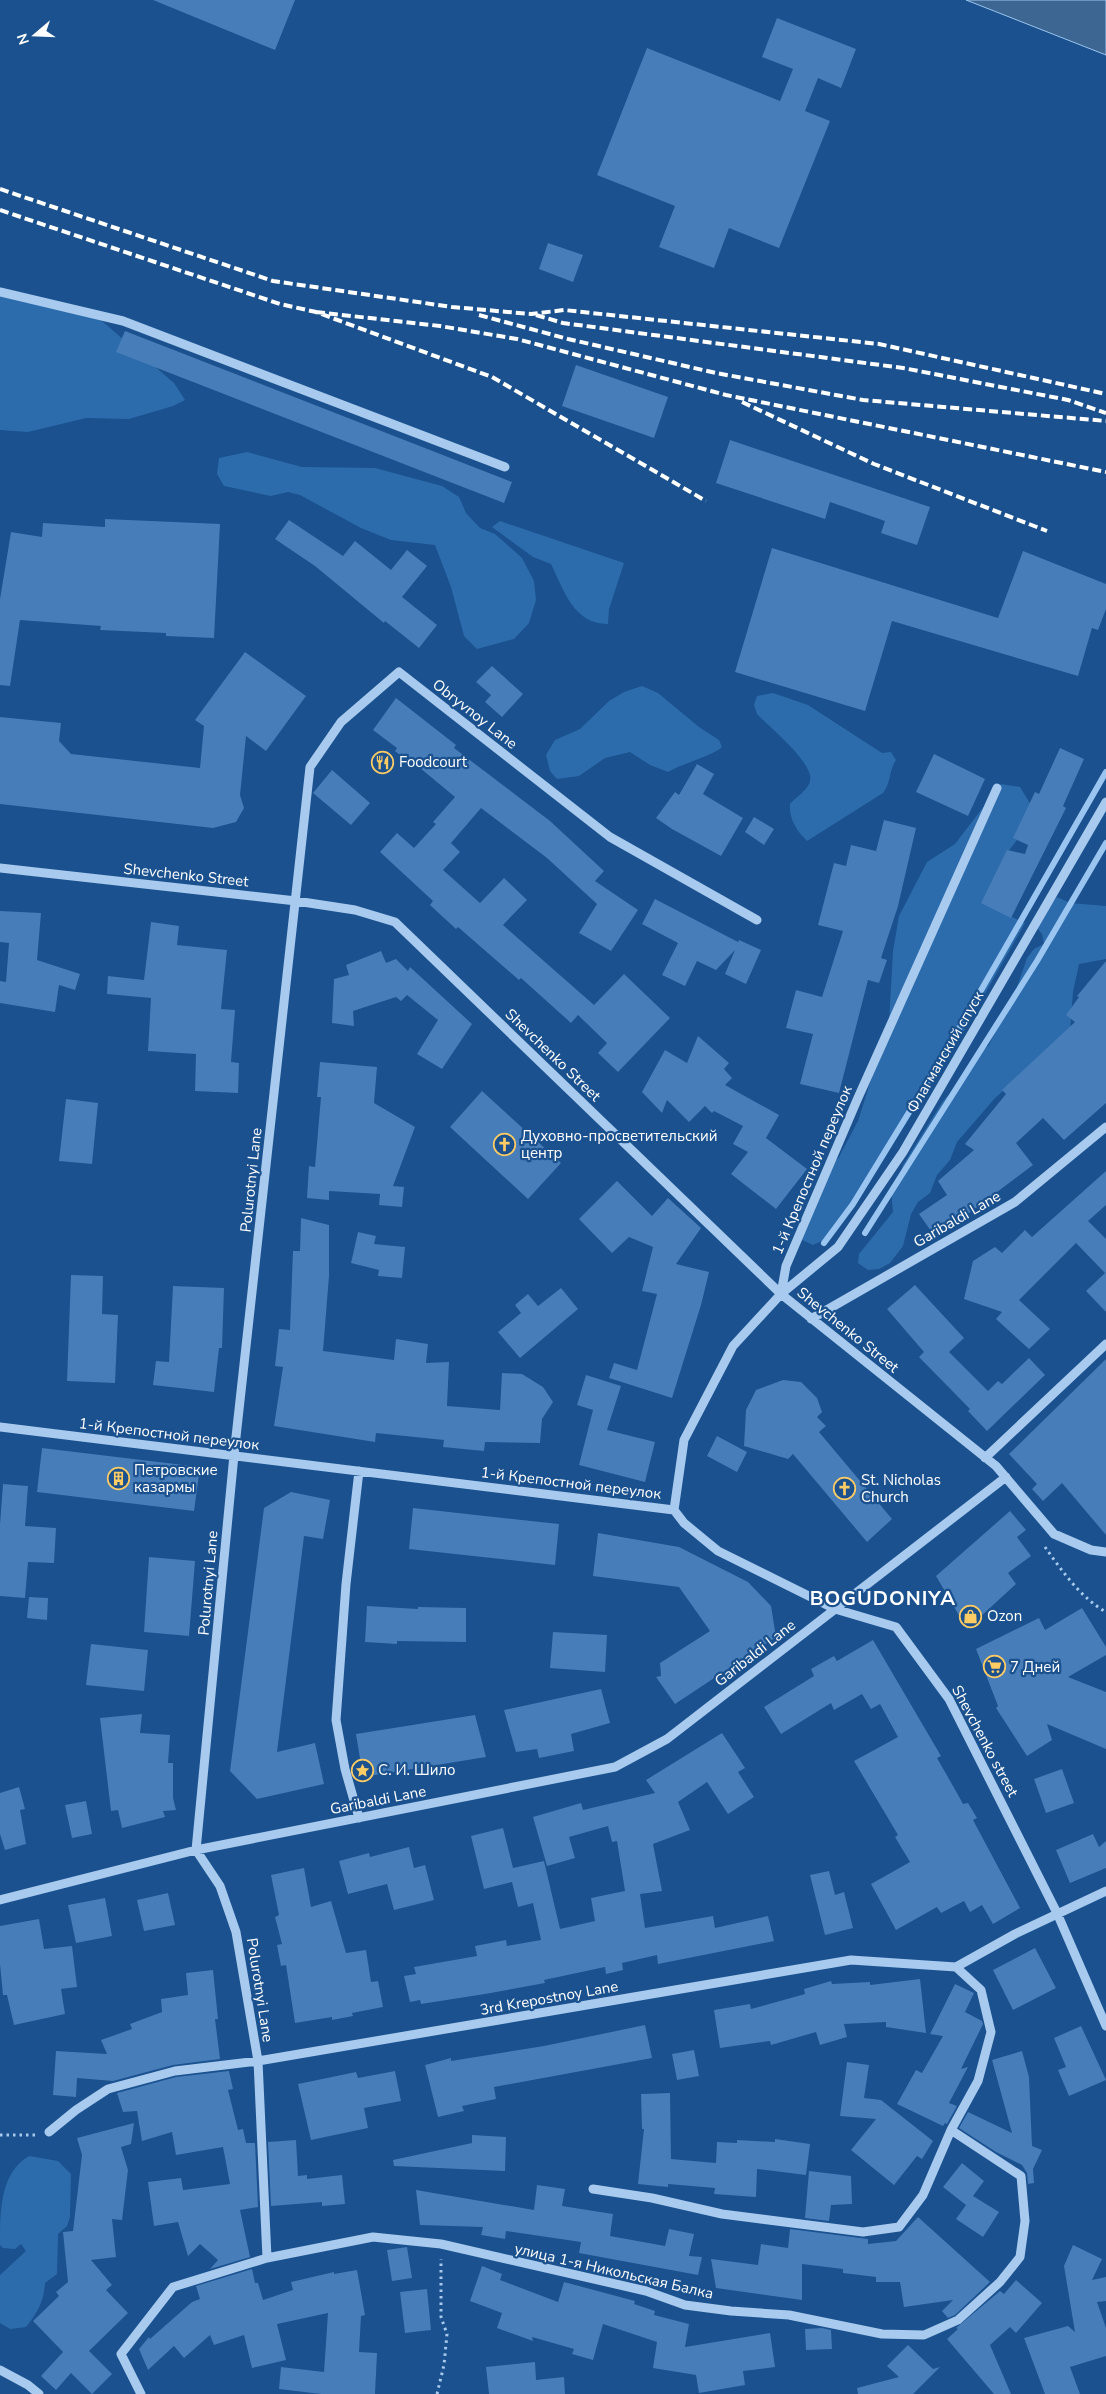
<svg xmlns="http://www.w3.org/2000/svg" width="1106" height="2394" font-family="'Nunito Sans',sans-serif">
  <rect width="100%" height="100%" fill="#1a518e"/>
  <path fill="#2d6cac" d="M0,290L35,296L102,321L174,383L185,400L173,406L129,419L86,418L28,432L0,430Z
    M247,452L302,467L375,468L442,486L459,497L466,513L480,528L495,534L522,558L534,581L536,600L529,623L514,639L477,649L464,636L451,587L435,545L391,540L361,528L300,495L288,492L271,496L224,486L217,474L219,458Z
    M500,521L624,563L609,609L608,624C573,624 564,590 551,564L533,557L492,527Z
    M642,686L658,693L699,727L719,740L722,747C713,756 683,763 668,772L650,765L630,752L605,758L579,776L557,779L550,771L546,755L555,740L580,729L609,701L624,692Z
    M773,693L808,705L882,753L891,752L896,760C889,770 891,783 883,793L807,841C796,830 789,819 790,804C795,798 806,791 809,784C819,766 769,727 757,714L754,705L757,696Z
    M1001,784L1020,787L1034,810L1021,835L1007,853L1005,914L1025,923L957,1043L848,1215L828,1238L813,1245L798,1238L808,1204L821,1177L839,1157L858,1121L889,1023L893,951L899,916L927,862L955,844Z
    M1057,897L1070,903L1106,906V959L1079,964L1073,992L1070,1032L995,1098L957,1142L950,1160L937,1175L930,1193L918,1202L911,1214L903,1246L890,1263L879,1269L868,1270L858,1263L859,1254L893,1212L891,1189L901,1176L903,1165L943,1101L962,1080L972,1060L989,1045L1000,1022L1011,1005L1027,958L1034,949L1044,944L1042,934L1038,929L1039,915Z
    M29,2156L58,2161L71,2174L70,2217L67,2226L58,2234L57,2274L45,2283C44,2302 37,2313 26,2327L10,2329L0,2323V2275L26,2251L21,2244L15,2249L3,2248L0,2245C0,2210 0,2173 29,2156Z"/>
  <path fill="#3e6692" stroke="#9ac5f0" d="M966,0H1106V55Z"/>
  <g fill="none" stroke-linecap="round" stroke-linejoin="round">
    <path stroke="#9ac5f0" stroke-width="6" d="M865,1233L1037,961L1106,843
      M824,1243L853,1204L944,1055L1106,772"/>
  </g>
  <path fill="#477db8" d="M153,0H295L275,50Z
    M777,18L856,49L841,88L818,78L805,111L830,121L779,248L729,228L714,268L659,247L675,206L597,175L647,48L780,101L793,69L762,57Z
    M548,243L583,255L573,282L539,269Z
    M125,331L512,482L504,503L116,352Z
    M576,365L668,397L654,438L562,406Z
    M730,440L930,507L917,545L881,533L885,521L830,502L825,519L716,483Z
    M105,519L220,524L214,638L166,636V633L100,630L101,626L20,620L10,686L0,685V599L11,532L42,537L43,523L105,527Z
    M289,520L343,556L355,541L391,570L407,550L427,566L402,597L437,625L419,648L385,621L384,623L315,566L275,539Z
    M772,548L998,618L1023,551L1106,584V609L1098,630L1092,628L1078,676L892,621L865,711L735,672Z
    M245,652L306,696L266,751L246,736L240,795L244,808L236,822L213,828L0,804V717L61,723L59,741L71,754L200,768L204,726L195,720Z
    M492,666L523,694L502,717L485,702L491,695L476,682Z
    M396,698L456,745L454,748L550,821L604,871L595,881L638,910L611,951L579,933L597,904L547,858L481,808L451,843L460,852L443,870L480,903L504,878L527,900L503,925L594,1005L624,974L670,1018L618,1072L598,1053L607,1043L578,1015L571,1023L521,978L519,980L458,927L456,929L430,905L433,901L380,852L397,833L414,848L436,824L433,822L455,797L414,763L412,765L395,751L397,748L373,730Z
    M1060,748L1084,759L1063,806L1066,808L1011,918L981,903L1007,850L1025,854L1028,845L1013,838L1035,792L1039,794Z
    M934,754L985,779L968,816L916,792Z
    M697,764L714,774L703,794L743,818L721,856L672,829L656,818L675,792L679,795Z
    M332,770L370,803L351,825L313,793Z
    M754,817L774,829L764,845L745,832Z
    M884,820L916,828L898,906L881,958L887,960L879,983L868,980L839,1093L800,1084L813,1034L786,1028L796,990L822,997L843,931L818,925L834,863L846,866L851,845L876,851Z
    M655,899L738,942L739,940L761,950L746,984L725,974L735,950L716,970L697,961L685,986L662,975L678,943L642,924Z
    M0,911L41,913L37,960L80,974L75,990L59,985L55,1012L0,1003V981L6,982L9,943L0,942Z
    M151,922L179,926L177,945L227,950L221,1009L235,1010L231,1062L239,1063L238,1093L195,1091L196,1054L148,1051L151,998L107,994L108,976L144,980Z
    M381,951L386,963L396,959L408,971L410,967L472,1024L442,1069L417,1054L438,1020L407,995L401,1001L396,997L353,1011L354,1026L332,1023L334,979L349,975L346,965Z
    M1106,961V1103L1064,1140L1043,1118L1016,1143L1033,1165L936,1238L919,1214L947,1195L938,1181L974,1150L965,1144L1006,1094L1002,1090L1075,1022L1066,1015L1079,997L1077,996Z
    M698,1036L729,1063L724,1069L732,1078L725,1085L779,1115L766,1138L807,1169L776,1209L731,1174L748,1152L733,1144L743,1126L714,1111L712,1113L705,1106L689,1122L667,1100L662,1113L642,1092L665,1050L687,1063Z
    M320,1062L377,1067L374,1103L415,1127L393,1186L404,1187L402,1207L379,1205L380,1194L329,1191V1200L307,1198L309,1166L315,1167L321,1097H317Z
    M482,1091L561,1163L528,1199L450,1127Z
    M66,1099L98,1103L92,1164L59,1161Z
    M1106,1171V1205L1088,1221L1106,1239V1312L1086,1291L1105,1273L1076,1243L1019,1300L1050,1329L1029,1349L996,1319L1002,1312L964,1299L973,1261L995,1247L1002,1253L1025,1230L1032,1237Z
    M617,1181L652,1216L668,1198L701,1228L676,1264L709,1272L701,1305L672,1398L609,1378L614,1363L637,1370L657,1294L642,1291L653,1247L629,1237L612,1253L579,1219Z
    M301,1218L329,1225V1276L323,1351L394,1360L396,1339L428,1344L426,1363L449,1362L447,1406L500,1410L502,1373L522,1374L543,1387L553,1402L542,1419L540,1443L485,1442L484,1451L443,1447L444,1440L376,1433L375,1442L274,1426L283,1367L275,1366L279,1329L290,1330L293,1251H300Z
    M358,1232L376,1236L374,1244L405,1247L402,1278L378,1276L379,1270L351,1263Z
    M71,1275L103,1276L102,1314L118,1315L115,1383L67,1381Z
    M915,1285L964,1338L949,1352L988,1391L998,1381L1002,1384L1029,1358L1045,1375L987,1431L968,1411L970,1409L919,1357L924,1352L887,1309Z
    M173,1286L224,1288L222,1348H219L214,1392L153,1385L156,1361L169,1362Z
    M561,1288L578,1309L520,1358L498,1332L521,1313L515,1305L528,1294L538,1306Z
    M1106,1359V1535L1062,1483L1043,1501L1032,1489L1037,1484L1009,1454Z
    M586,1375L621,1386L607,1430L655,1442L645,1482L579,1465L593,1410L577,1405Z
    M783,1380L801,1382L817,1398L822,1412L817,1417L826,1426L819,1432L892,1519L867,1542L793,1454L788,1459L744,1446L746,1410L756,1390Z
    M717,1436L747,1452L737,1472L707,1456Z
    M42,1448L200,1467L194,1511L37,1492Z
    M3,1484L28,1486L25,1526L56,1528L54,1563L28,1562L25,1598L0,1596V1524Z
    M291,1492L330,1500L323,1539L304,1536L277,1752L315,1743L324,1784L257,1799L230,1771L264,1508Z
    M413,1508L559,1524L555,1565L409,1549Z
    M1010,1511L1026,1530L1017,1537L1031,1556L1008,1573L1016,1584L967,1629L936,1576Z
    M598,1533L679,1547L748,1582L771,1606L776,1637L675,1704L656,1677L661,1676L660,1663L710,1631L679,1587L593,1576Z
    M149,1557L195,1561L189,1636L144,1632Z
    M29,1597L48,1598L47,1620L27,1618Z
    M367,1606L418,1609V1607L466,1608V1642L397,1641V1644L365,1642Z
    M1082,1608L1106,1647V1655L1068,1677L1106,1692V1749L1047,1724L1052,1740L1027,1756L996,1708L998,1706L976,1649L1039,1618L1045,1630Z
    M553,1632L607,1635L605,1672L550,1668Z
    M873,1640L941,1756L937,1758L957,1793L963,1804L968,1803L977,1818L973,1820L1020,1908L993,1924L982,1905L970,1912L964,1901L941,1913L937,1907L896,1930L871,1884L910,1862L895,1837L898,1835L854,1761L898,1737L880,1704L871,1709L862,1694L834,1710L831,1703L781,1734L764,1707L814,1676L811,1669L834,1656L837,1661Z
    M91,1644L148,1650L144,1691L86,1685Z
    M601,1689L610,1723L571,1734L574,1751L539,1758L537,1749L516,1752L504,1710Z
    M142,1714L140,1733L170,1735L168,1763H173V1798L176,1810L163,1811L165,1817L122,1828L118,1810L111,1811L100,1718Z
    M475,1715L486,1757L363,1777L356,1734Z
    M722,1733L745,1768L738,1772L754,1797L728,1814L707,1782L678,1802L690,1830L653,1844L662,1891L640,1894L645,1928L713,1916L715,1928L768,1916L774,1941L658,1964L657,1955L622,1963L623,1970L606,1974L605,1967L544,1980L545,1983L485,1994L421,2004L420,2000L410,2002L404,1976L416,1974L414,1967L477,1956L475,1946L506,1940L507,1946L541,1940L533,1903L518,1907L512,1882L484,1889L471,1836L503,1828L513,1868L544,1861L560,1929L595,1921L591,1898L625,1891L617,1841L612,1842L608,1826L569,1837L575,1858L547,1866L533,1817L581,1803L583,1810L655,1793L646,1780Z
    M1062,1769L1074,1803L1046,1813L1034,1779Z
    M19,1787L25,1809L20,1810L26,1844L5,1850L0,1834V1793Z
    M86,1801L92,1834L72,1838L65,1805Z
    M1093,1834L1099,1847L1106,1841V1868L1070,1883L1056,1850Z
    M409,1847L414,1868L425,1865L434,1900L394,1910L387,1884L348,1894L339,1861L369,1853L370,1857Z
    M304,1868L311,1907L331,1901L346,1953L366,1950L371,1982L378,1981L383,2007L352,2013L353,2016L332,2020V2017L295,2023L286,1965L281,1966L277,1945L282,1944L275,1917L279,1915L271,1875Z
    M829,1871L835,1895L844,1892L853,1928L825,1935L810,1875Z
    M168,1893L175,1925L144,1931L137,1900Z
    M105,1898L112,1936L76,1943L68,1905Z
    M39,1919L44,1949L72,1946L77,1987L61,1989L65,2014L14,2025L7,1995H3L0,1964V1926Z
    M1035,1948L1056,1988L1013,2010L993,1970Z
    M213,1970L218,2019H215L220,2059L173,2065L113,2081L77,2078L76,2097L53,2095L56,2051L107,2054L101,2040L132,2029L130,2024L162,2012L161,1999L188,1995L186,1973Z
    M920,1979L926,2033L886,2027V2022L844,2024L847,2037L820,2045L816,2032L771,2045L770,2041L720,2048L714,2010L750,2004L751,2009L805,1994L804,1989L831,1981L832,1984L870,1982V1985Z
    M955,1984L974,1993L965,2012L982,2021L983,2024L961,2069L968,2067L949,2103L957,2106L947,2124L945,2123L943,2126L897,2104L916,2070L922,2073L943,2036L930,2034Z
    M645,2025L652,2058L494,2087L496,2099L462,2106L464,2111L438,2117L425,2065L451,2058V2061L544,2046Z
    M1081,2026L1106,2080L1069,2096L1058,2070L1066,2067L1054,2038Z
    M694,2050L699,2076L677,2080L672,2054Z
    M1022,2051L1029,2077L1032,2146L1042,2150L1033,2169L1034,2183L1028,2184L1027,2173L1022,2165L996,2152L959,2128L968,2112L1012,2133L992,2060Z
    M847,2062L869,2065L864,2098L881,2100L933,2141L922,2159L917,2156L894,2185L851,2150L876,2119L840,2116Z
    M229,2071L233,2089L228,2090L238,2130L243,2129L246,2143H255L258,2207L240,2210L250,2257L210,2269L218,2260L200,2244L188,2256L178,2222L154,2226L148,2182L181,2178L183,2190L230,2184L223,2147L176,2155L172,2132L142,2141L137,2111L123,2112L117,2093L176,2077Z
    M395,2071L401,2101L364,2108L368,2128L311,2140L298,2084L356,2072L358,2078Z
    M670,2093L671,2159L716,2163L717,2142L737,2143V2140L775,2142V2139L810,2144L806,2175L757,2169L756,2197L714,2194L715,2188L668,2184V2187L638,2184L644,2129H642L641,2094Z
    M134,2123L131,2144L121,2147L128,2170L122,2220L112,2219L116,2257L91,2260L112,2285L106,2290L128,2313L89,2351L112,2374L92,2394L71,2373L56,2390L41,2376L63,2352L33,2321L59,2296L56,2292L68,2282L63,2232L73,2231L82,2155L77,2138Z
    M472,2135L506,2137L505,2171L394,2166L393,2160L472,2143Z
    M296,2140L298,2176L307,2175V2179L342,2175L345,2204L322,2206V2202L271,2206L268,2142Z
    M962,2163L984,2181L973,2196L999,2212L983,2237L956,2219L966,2205L943,2187Z
    M809,2171L851,2176L852,2204L831,2205L829,2221L805,2218Z
    M537,2185L565,2189L562,2206L613,2214L610,2236L665,2246L669,2229L694,2234L689,2256L702,2257L698,2275L579,2253L581,2242L506,2231L505,2239L481,2235L483,2227L420,2225L416,2190L534,2210Z
    M918,2217L990,2282L955,2315L948,2318L942,2311L953,2300L904,2307L900,2282H876V2277L843,2273V2269L802,2264V2300L716,2288L711,2259L758,2265L761,2244L788,2248L790,2229L868,2239V2244L896,2241Z
    M1073,2245L1102,2259L1092,2280L1106,2277V2301L1097,2302L1106,2328V2356L1070,2367L1080,2394H1045L1024,2338L1068,2326L1075,2332L1064,2266Z
    M407,2247L412,2278L392,2281L387,2250Z
    M482,2266L502,2274L500,2280L558,2302L564,2282L635,2301L634,2304L655,2311L654,2315L689,2324L685,2347L770,2333L775,2367L743,2371L745,2385L699,2393L696,2375L653,2368L657,2342L603,2324L593,2360L572,2354L574,2349L532,2337L533,2341L497,2328L502,2313L470,2301Z
    M252,2269L255,2283H258L263,2300L293,2290L291,2282L334,2272V2274L357,2270L365,2315L361,2316L359,2352L377,2353L375,2394H321L279,2389L281,2367L324,2372L328,2313L277,2324L286,2360L252,2368L244,2335L214,2345L210,2335L184,2358L174,2346L148,2370L139,2349L149,2337L150,2339L192,2302L200,2299L196,2286Z
    M1016,2280L1042,2303L1016,2333L1010,2327L990,2345L1011,2394H994L947,2339L958,2329L956,2328L1000,2291L1004,2294Z
    M427,2289L431,2330L405,2333L400,2292Z
    M822,2328L831,2330L832,2349L806,2350L805,2329Z
    M908,2345L933,2369L940,2367L913,2394H858L857,2388L899,2377L887,2366Z
    M535,2362L536,2380L564,2377L565,2394H489L486,2367Z"/>
  <g fill="none" stroke-linecap="round" stroke-linejoin="round">
    <path stroke="#a7caee" stroke-width="3" stroke-dasharray="2.5 4" stroke-linecap="butt" d="M1045,1547C1062,1571 1081,1598 1106,1612
      M0,2135H36
      M437,2394L444,2365L447,2334L441,2317V2259"/>
    <path stroke="#a7caee" stroke-width="9" d="M0,292L123,321L505,467
      M0,868L296,901L355,910L395,922L781,1294L996,1466L1054,1534L1091,1550L1106,1552
      M781,1294L786,1266L857,1100L997,788
      M811,1319L1015,1202L1106,1127
      M0,1427L674,1510
      M985,1458L1106,1344
      M359,1471L346,1584L336,1720L345,1769L359,1818
      M674,1510L684,1440L733,1346L781,1294L838,1247L903,1152L1106,802
      M674,1510L684,1523L718,1551L835,1609L896,1627L949,1699L1057,1913L1106,2026
      M0,1900L196,1850L615,1767L667,1739L1006,1477
      M49,2132L76,2110L108,2089L175,2071L258,2061L851,1960L956,1967L1015,1934L1106,1891
      M593,2189L652,2198L722,2214L863,2232L899,2227L923,2195L951,2130L978,2081L991,2032L981,1990L956,1967
      M267,2258L258,2061L236,1932L220,1886L196,1850L234,1455L310,767L341,722L399,672L610,837L757,920
      M0,2370L28,2385L39,2394
      M141,2394L121,2354L173,2287L267,2258L373,2237L441,2244L646,2291L685,2305L731,2311L789,2315L882,2334L924,2335L958,2320L1000,2282L1020,2257L1025,2221L1021,2176L951,2130"/>
    <path stroke="#fff" stroke-width="4" stroke-dasharray="9 4" stroke-linecap="butt" d="M0,189L273,281L452,307L531,314L564,310L879,344L1106,394
      M0,210L280,304L316,312L492,377L706,501
      M316,312L440,326L517,339L726,395L1106,472
      M479,315L568,339L716,373L863,400L1106,421
      M536,315L563,323L903,368L1068,400L1106,413
      M742,402L874,464L1047,531"/>
  </g>
  <defs>
    <symbol id="restaurant-ring" viewBox="-11 -11 22 22"><circle r="9.5" fill="#1a518e" stroke="#ffcc64" stroke-width="1.5"/><path d="M-5-6h1v4h1v-4h1v4h1v-4h1v5L-1.5 .5V6h-2V.5L-5-1ZM5-6V6H3V1.5H1.5Q1.5-4 5-6Z" fill="#ffcc64"/></symbol>
    <symbol id="church-ring" viewBox="-11 -11 22 22"><circle r="9.5" fill="#1a518e" stroke="#ffcc64" stroke-width="1.5"/><path d="M-1.2-6h2.4v3.5h3.3v2.4h-3.3V6h-2.4V-.1h-3.3v-2.4h3.3Z" fill="#ffcc64"/></symbol>
    <symbol id="building-ring" viewBox="-11 -11 22 22"><circle r="9.5" fill="#1a518e" stroke="#ffcc64" stroke-width="1.5"/><path d="M-4-6H4V6H1V3H-1V6H-4ZM-2.5-4.3h1.7v1.8h-1.7ZM.8-4.3h1.7v1.8H.8ZM-2.5-1h1.7V.8h-1.7ZM.8-1h1.7V.8H.8Z" fill="#ffcc64"/></symbol>
    <symbol id="shop-ring" viewBox="-11 -11 22 22"><circle r="9.5" fill="#1a518e" stroke="#ffcc64" stroke-width="1.5"/><path d="M-5-2.5h2.3a2.7 3.5 0 0 1 5.4 0H5L5.5 6h-11ZM-1.5-2.5h3a1.5 2.3 0 0 0-3 0Z" fill="#ffcc64"/></symbol>
    <symbol id="supermarket-ring" viewBox="-11 -11 22 22"><circle r="9.5" fill="#1a518e" stroke="#ffcc64" stroke-width="1.5"/><path d="M-6-5.5h2.5l.6 2H6L4.5 2H-2.5L-4.4-4H-6ZM-1.5 3.2a1.3 1.3 0 1 0 .1 0ZM3 3.2a1.3 1.3 0 1 0 .1 0Z" fill="#ffcc64"/></symbol>
    <symbol id="sight-ring" viewBox="-11 -11 22 22"><circle r="9.5" fill="#1a518e" stroke="#ffcc64" stroke-width="1.5"/><path d="M0-6L1.8-2.2L6-1.7L2.9 1.2L3.7 5.4L0 3.3L-3.7 5.4L-2.9 1.2L-6-1.7L-1.8-2.2Z" fill="#ffcc64"/></symbol>
  </defs>
  <g fill-rule="evenodd">
    <use href="#restaurant-ring" x="370" y="750" width="25" height="25"/>
    <use href="#church-ring" x="492" y="1132" width="25" height="25"/>
    <use href="#building-ring" x="106" y="1466" width="25" height="25"/>
    <use href="#church-ring" x="832" y="1476" width="25" height="25"/>
    <use href="#shop-ring" x="958" y="1604" width="25" height="25"/>
    <use href="#supermarket-ring" x="982" y="1654" width="25" height="25"/>
    <use href="#sight-ring" x="350" y="1758" width="25" height="25"/>
  </g>
  <g text-anchor="middle" stroke-width="4.5" stroke-linejoin="round" paint-order="stroke">
    <g font-size="15" fill="#fff" stroke="#1a518e">
      <text transform="translate(475 714) rotate(38)" y="5">Obryvnoy Lane</text>
      <text transform="translate(186 875) rotate(6)" y="5">Shevchenko Street</text>
      <text transform="translate(945 1052) rotate(-60)" y="5">Флагманский спуск</text>
      <text transform="translate(553 1055) rotate(44)" y="5">Shevchenko Street</text>
      <text transform="translate(812 1170) rotate(-67)" y="5">1-й Крепостной переулок</text>
      <text transform="translate(251 1180) rotate(-84)" y="5">Polurotnyi Lane</text>
      <text transform="translate(957 1219) rotate(-30)" y="5">Garibaldi Lane</text>
      <text transform="translate(848 1330) rotate(39)" y="5">Shevchenko Street</text>
      <text transform="translate(169 1434) rotate(7)" y="5">1-й Крепостной переулок</text>
      <text transform="translate(571 1483) rotate(7)" y="5">1-й Крепостной переулок</text>
      <text transform="translate(208 1583) rotate(-85)" y="5">Polurotnyi Lane</text>
      <text transform="translate(755 1653) rotate(-38)" y="5">Garibaldi Lane</text>
      <text transform="translate(985 1741) rotate(62)" y="5">Shevchenko street</text>
      <text transform="translate(378 1800) rotate(-11)" y="5">Garibaldi Lane</text>
      <text transform="translate(260 1990) rotate(81)" y="5">Polurotnyi Lane</text>
      <text transform="translate(549 1998) rotate(-10)" y="5">3rd Krepostnoy Lane</text>
      <text transform="translate(614 2271) rotate(13)" y="5">улица 1-я Никольская Балка</text>
    </g>
    <g font-size="15" fill="#fff" stroke="#1a518e" text-anchor="start">
      <text x="399" y="767">Foodcourt</text>
      <text x="521" y="1141">Духовно-просветительский<tspan x="521" dy="17">центр</tspan></text>
      <text x="134" y="1475">Петровские<tspan x="134" dy="17">казармы</tspan></text>
      <text x="861" y="1485">St. Nicholas<tspan x="861" dy="17">Church</tspan></text>
      <text x="987" y="1621">Ozon</text>
      <text x="1010" y="1672">7 Дней</text>
      <text x="378" y="1775">С. И. Шило</text>
    </g>
    <g font-size="20" font-weight="bold" letter-spacing="1" fill="#fff" stroke="#1a518e">
      <text x="883" y="1605">BOGUDONIYA</text>
    </g>
  </g>
  <g transform="translate(35 35) rotate(251)" stroke="#1a518e" stroke-width="4" paint-order="stroke">
  <path d="M0-4L9 19L0 12L-9 19Z" fill="#ffffff"/>
  <text y="-8" font-size="14" font-weight="bold" text-anchor="middle" fill="#ffffff">N</text>
  </g>
</svg>
